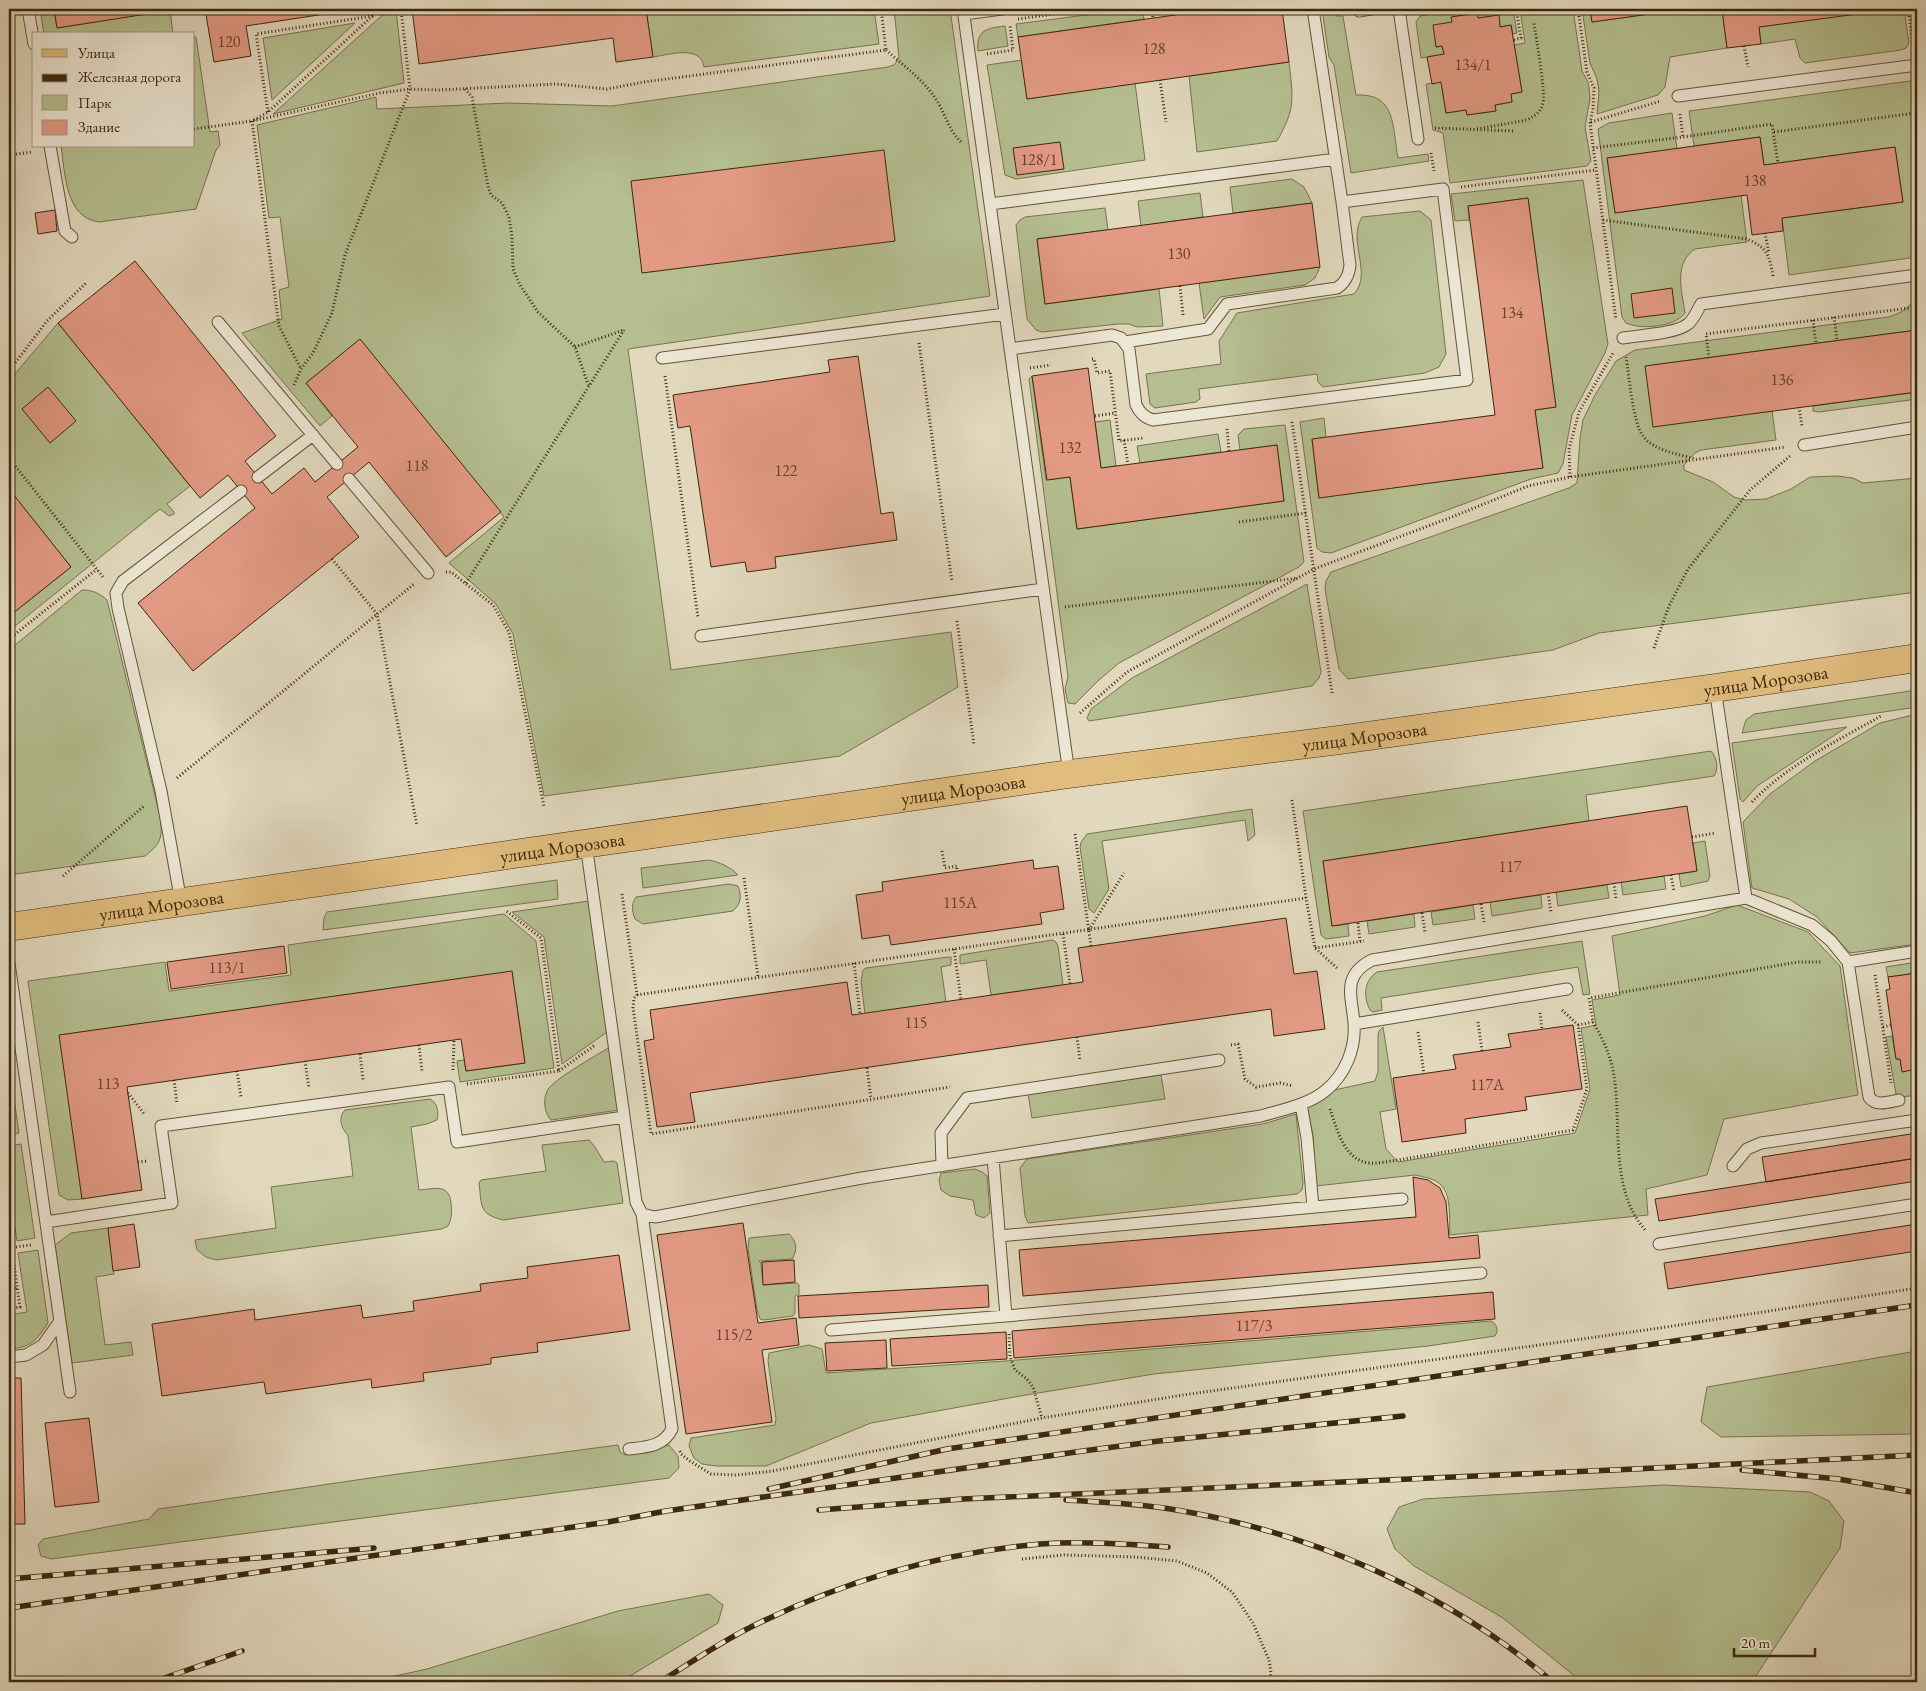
<svg xmlns="http://www.w3.org/2000/svg" width="1926" height="1691" font-family="'EB Garamond',serif">
  <rect width="100%" height="100%" fill="#e1d8bd"/>
  <filter id="stains"><feTurbulence type="fractalNoise" baseFrequency=".004" numOctaves="4"/><feColorMatrix values="0 0 0 0 .2 0 0 0 0 .09 0 0 0 0 .02 0 0 0 .5 -.17"/></filter>
  <radialGradient id="worn" r=".72"><stop offset=".6" stop-color="#630" stop-opacity="0"/><stop offset="1" stop-color="#630" stop-opacity=".3"/></radialGradient>
  <path fill="#b4be90" stroke="#78734e" d="M40,9H54L57,28L170,10L173,34H44Z
    M389,9H396L404,83L273,114Z
    M646,9H874L879,44L704,67C701,44 668,55 653,57Z
    M894,9H950L990,296L628,349L671,670L951,632L958,687L840,756L544,796L513,634L496,604L449,563L504,517L360,339L306,383L332,416L320,426L242,333L282,319L279,290L289,287L280,217L269,218L257,125L376,97L377,109L508,103L612,106L888,67L894,65L899,58Z
    M1133,9H1142L1144,19L1018,37L1016,24Z
    M1322,9H1334L1336,16H1343L1356,95C1397,93 1392,127 1398,158L1428,154L1429,161L1351,173L1334,65L1329,57Z
    M1464,9H1513L1517,33L1513,34L1511,25L1500,27L1498,15L1478,18L1477,13L1452,17V22L1436,47L1442,46L1444,54L1421,58L1416,22L1420,16Z
    M1520,9H1573L1582,71L1588,82L1589,88L1590,99L1585,127L1591,161L1587,166L1450,183L1443,133L1433,130L1426,84L1441,82L1446,113L1466,110L1467,115L1496,111L1495,105L1512,102L1511,94L1522,92L1514,45L1525,43Z
    M1582,9H1590L1592,22L1686,9H1722L1727,48L1670,57L1665,87L1658,95L1597,114L1599,91L1597,79L1590,63Z
    M1880,9H1904L1909,43L1906,48L1901,50L1805,63L1800,58L1795,39L1761,44L1759,27L1880,10Z
    M355,23L272,100L263,38Z
    M1005,26L1008,46L978,51C976,30 987,28 1005,26Z
    M194,37H196L210,132L218,131L220,145L216,150L196,209L99,222C65,218 65,172 61,146H194Z
    M1022,60L1027,99L1135,83L1145,160L1016,179L1005,175L987,65Z
    M1289,62C1293,98 1296,108 1277,141L1197,152L1189,76Z
    M1917,80V257L1789,275L1782,218L1903,202L1895,147L1764,165L1760,137L1694,146L1689,111Z
    M1672,113L1677,149L1608,158L1615,213L1741,195L1747,242L1695,249C1673,264 1682,291 1685,313C1675,327 1641,330 1626,323L1622,317L1598,129L1609,123Z
    M1292,179L1304,187L1312,203L1233,213L1230,187Z
    M1583,180L1608,344L1605,353L1572,415L1563,464L1558,473L1531,479L1331,553L1322,552L1317,548L1300,422L1324,418L1326,437L1312,440L1319,497L1543,468L1535,410L1556,407L1528,198L1468,206L1469,220L1455,221L1451,194Z
    M1200,193L1203,217L1141,226L1138,201Z
    M1105,208L1108,230L1037,239L1045,304L1159,289L1163,326L1137,327L1129,324H1118L1042,332L1036,330L1027,319L1016,225L1020,220L1025,217Z
    M1420,211L1431,220L1446,354L1439,367L1425,373L1323,387L1318,382L1317,374L1199,389L1200,399L1196,402L1155,408L1150,404L1146,374L1221,364L1219,341L1237,313L1354,294C1373,274 1347,241 1362,217Z
    M1320,267L1315,278L1305,285L1220,297L1204,319L1199,283Z
    M1917,296V330L1653,365L1772,411L1776,440L1701,450L1695,453L1684,465V470L1713,482L1734,497L1745,500L1766,499L1791,489L1810,477L1837,476L1853,478L1863,483L1917,478V592L1599,633L1553,650L1348,679L1339,669L1325,589L1326,581L1331,572L1569,488L1577,483L1580,438L1583,420L1595,395L1616,361L1635,350L1888,317C1902,313 1909,308 1917,296Z
    M58,323L190,486L167,504L174,512V514L169,516L160,509L15,626L10,627L9,610L12,614L71,567L9,489V381Z
    M1032,376L1046,480L1070,477L1077,529L1284,501L1277,445L1240,450L1238,435L1244,429L1285,425L1304,562L1299,567L1119,663L1099,680L1075,704L1068,703L1065,689L1068,677L1029,379Z
    M1917,392V399L1819,412L1813,411V406Z
    M1110,420L1116,466L1101,468L1095,422Z
    M1218,434L1221,452L1140,463L1137,446Z
    M1307,584L1321,672L1319,678L1312,686L1089,721L1087,718L1091,709L1132,678Z
    M82,590C93,590 99,593 107,600L161,820C162,840 160,844 145,856L9,875V650Z
    M1917,690V707L1742,733L1746,720L1754,714Z
    M1917,714V944L1850,953L1817,917L1789,899L1752,888L1743,822L1770,794L1815,761L1880,723Z
    M1847,727L1757,786L1743,802L1740,799L1732,743Z
    M1711,751C1717,758 1719,769 1714,776L1586,795L1589,821L1323,861L1332,926L1348,924L1349,936L1326,939L1321,935L1303,811Z
    M1252,809L1255,835L1248,841L1245,820L1102,841L1109,889L1094,913L1089,909L1080,847L1081,842L1087,834Z
    M1705,841L1710,876L1708,881L1681,887L1679,874L1697,871L1693,843Z
    M709,860C719,862 731,867 738,875L643,888L641,868Z
    M1664,876L1666,889L1623,895L1621,882Z
    M557,880L558,899L323,930L324,918L327,912Z
    M729,884L738,886C742,896 741,904 733,911L643,924L635,919C632,911 631,904 636,897Z
    M1607,885L1609,898L1558,906L1556,892Z
    M1541,895L1542,908L1492,916L1490,902Z
    M589,901L607,1032L562,1064L544,937L512,912Z
    M1473,905L1475,919L1433,925L1431,912Z
    M1737,905L1808,932L1840,966L1858,1095L1724,1119L1707,1175L1646,1189L1648,1215L1450,1235C1449,1221 1452,1196 1441,1185C1434,1178 1423,1177 1415,1175L1316,1186L1313,1136L1307,1105L1330,1091L1375,1081L1378,1072V1036L1379,1031L1383,1027L1396,1109L1380,1112L1386,1149L1398,1162L1575,1133L1590,1089L1581,1028L1596,1025L1592,1000L1620,995L1612,936L1705,916Z
    M504,914L536,941L554,1068L460,1082L457,1061L464,1060L466,1071L525,1063L512,972L60,1035L82,1199L68,1200L59,1195L28,981L165,962L169,991L291,975L288,945Z
    M1414,914L1415,927L1369,934L1367,921Z
    M1052,940L1056,942L1058,946L1063,985L991,995L986,960L960,964V955Z
    M1582,941L1590,994L1583,995L1578,967L1381,998L1382,1010L1373,1012L1370,1010C1363,997 1364,980 1377,972Z
    M948,957H951V965L941,967L946,1002L865,1014L861,981L863,970L866,968Z
    M1917,962V973L1888,977L1886,967Z
    M1892,1036L1896,1059H1900L1902,1071L1917,1069V1095L1902,1097L1896,1094L1886,1037Z
    M610,1047L619,1110L551,1120C544,1113 542,1097 549,1088C558,1077 595,1056 610,1047Z
    M1161,1075L1165,1099L1032,1118L1028,1094Z
    M11,1077L19,1133L9,1135V1078Z
    M430,1099C438,1103 439,1113 437,1120L427,1124L411,1127L419,1190C434,1189 449,1183 451,1203C452,1212 452,1218 448,1226L442,1229L216,1260L206,1257L197,1250L195,1240L276,1228L271,1187L353,1176L348,1135C341,1129 338,1117 345,1110Z
    M1296,1114L1303,1183L1302,1190L1297,1194L1028,1223L1025,1216L1020,1168L1027,1159L1263,1124Z
    M589,1140L595,1147L604,1162L614,1161L617,1163L623,1203L503,1220C478,1214 482,1205 479,1183L481,1180L546,1171L542,1145Z
    M21,1144L35,1238L17,1241L9,1189V1146Z
    M975,1169L982,1172L987,1176L990,1213L984,1218L976,1215L973,1200L950,1196L941,1190L939,1180L941,1173Z
    M108,1228L114,1274L96,1277L105,1345L131,1342L133,1355L72,1363L55,1245L71,1233Z
    M789,1234C797,1242 798,1249 792,1259L759,1261L761,1263L763,1285L797,1283L799,1285V1294L795,1296V1313L793,1316L764,1320L760,1319L757,1310L748,1248L749,1238Z
    M38,1250L48,1323C37,1340 30,1348 9,1349V1315L27,1312L18,1253Z
    M1491,1321C1497,1324 1499,1330 1495,1336L1428,1346L1154,1374L1026,1395L871,1423L766,1466H716L702,1464L694,1458L689,1446L691,1438L775,1425L776,1419L768,1361L769,1353L809,1345L822,1349L826,1373L1005,1361Z
    M1917,1351V1434L1721,1437L1701,1422L1707,1387Z
    M618,1445L620,1452L626,1455L669,1445L678,1456L679,1468L669,1478L51,1559L41,1556L38,1545L43,1539L149,1519L158,1509L391,1475Z
    M1663,1485L1810,1492L1829,1501L1844,1521L1840,1548L1752,1682H1582L1503,1618L1414,1566L1395,1549L1387,1529L1399,1507L1423,1499Z
    M709,1594L723,1605L718,1623L620,1682H367L427,1669L618,1611Z"/>
  <path fill="#e39a85" stroke="#3d280b" d="M54,9H179L57,28Z
    M205,9H358L246,26L251,56L214,62Z
    M412,9H646L653,57L616,62L613,38L419,64Z
    M1218,9H1282L1289,62L1027,99L1018,37Z
    M1590,9H1686L1592,22Z
    M1722,9H1880L1881,11L1759,27L1761,44L1727,48Z
    M1478,13V18L1499,15L1500,27L1511,25L1522,92L1511,94L1512,102L1495,105L1496,111L1467,115L1466,110L1446,113L1441,82L1432,84L1427,57L1444,54L1442,46L1436,47L1433,25L1452,22L1451,17Z
    M1760,137L1764,165L1895,147L1903,202L1782,218L1783,231L1752,235L1747,195L1615,213L1607,158Z
    M1060,142L1064,169L1017,175L1013,148Z
    M884,150L895,241L642,273L631,181Z
    M1528,198L1556,407L1535,410L1543,468L1319,498L1312,439L1495,415L1468,206Z
    M1312,203L1320,267L1045,304L1037,239Z
    M55,210L57,231L38,234L35,213Z
    M135,261L276,436L245,461L272,494L304,468L315,482L358,447L306,383L360,339L501,512L446,557L369,462L327,497L359,537L193,671L138,603L255,508L228,475L200,498L58,323Z
    M1672,288L1675,313L1634,318L1631,294Z
    M1917,330V392L1653,427L1645,366Z
    M858,356L881,514L893,512L897,540L775,557L776,568L747,572L745,562L711,567L690,426L678,428L673,395L830,372L828,360Z
    M1088,368L1101,468L1277,445L1284,501L1077,529L1070,477L1047,480L1032,376Z
    M48,387L76,421L50,443L22,409Z
    M9,489L71,567L12,614L9,610Z
    M1687,806L1697,871L1332,926L1323,861Z
    M1033,860L1034,869L1058,866L1064,909L1040,913L1042,924L891,945L889,935L862,939L856,895L883,891L882,882Z
    M1286,918L1294,974L1317,971L1325,1029L1274,1036L1271,1009L690,1093L695,1122L657,1127L644,1041L654,1039L650,1010L847,982L852,1015L1083,982L1078,948Z
    M284,946L287,973L171,989L167,962Z
    M512,971L525,1063L466,1071L461,1039L127,1087L142,1190L82,1199L59,1035Z
    M1917,973V1069L1902,1072L1900,1059H1896L1886,990L1890,989L1888,977Z
    M1573,1025L1582,1089L1525,1097L1527,1110L1465,1119L1466,1133L1402,1142L1393,1078L1456,1069L1453,1055L1511,1047L1508,1034Z
    M1917,1133V1158L1766,1182L1762,1157Z
    M1917,1158V1181L1659,1221L1655,1199Z
    M1413,1177L1428,1180L1440,1188L1446,1202L1449,1238L1478,1235L1480,1258L1023,1296L1019,1250L1416,1217Z
    M743,1223L758,1323L796,1318L799,1345L762,1350L772,1422L686,1434L657,1235Z
    M134,1224L140,1267L113,1271L108,1228Z
    M1917,1224V1251L1668,1289L1664,1263Z
    M619,1255L630,1330L537,1343L538,1352L491,1358V1364L423,1373L424,1381L372,1388L371,1379L266,1394L264,1382L162,1396L152,1324L254,1309L255,1320L361,1305L363,1318L414,1311L413,1301L481,1291L480,1284L528,1278L527,1267Z
    M794,1260L795,1282L763,1285L762,1262Z
    M988,1285L989,1307L799,1318L798,1296Z
    M1493,1292L1495,1319L1014,1358L1012,1331Z
    M1006,1332L1007,1359L892,1366L890,1339Z
    M886,1340L887,1368L827,1371L825,1343Z
    M9,1378H21L25,1524H9Z
    M89,1418L99,1502L55,1507L45,1423Z"/>
  <g fill="none" stroke-linecap="round" stroke-linejoin="round">
    <defs>
      <path id="lane" d="M28,9L34,44
        M963,9L1069,774
        M1399,9L1418,139
        M1359,11L1371,9
        M964,14L1002,9
        M1678,96L1917,65
        M50,146L65,231L72,237
        M990,204L1336,159
        M218,322L337,464
        M1623,338C1640,335 1675,334 1688,324C1694,319 1697,311 1701,304L1917,275
        M1125,342L1208,329L1227,304L1337,288C1346,282 1349,275 1350,265L1342,202L1313,9
        M1010,349L1112,335L1121,338L1129,349L1136,405C1140,413 1144,417 1153,420L1467,380L1443,189L1342,202
        M662,358L1005,314
        M1804,445L1917,427
        M258,477L313,435
        M349,479L428,573
        M701,636L1043,589
        M1715,688L1746,898
        M586,844L636,1202L642,1214L655,1217L862,1178L1261,1116C1281,1110 1308,1105 1325,1091C1345,1075 1356,1049 1354,1023C1352,996 1341,976 1372,960L1746,898L1812,925L1831,941L1848,962
        M181,902L161,791L118,608L116,593L123,581L241,491
        M9,963L70,1392
        M1354,1024L1567,989
        M1899,1100C1888,1102 1876,1107 1869,1097L1848,962L1917,951
        M1301,1104L1307,1138L1313,1207
        M993,1158L1006,1316
        M942,1166L941,1133L967,1098L1219,1060
        M1733,1166L1747,1149L1761,1143L1917,1120
        M46,1222L172,1203L161,1126L449,1087L457,1142L624,1117
        M999,1236L1402,1199
        M1659,1244L1917,1204
        M831,1330L1006,1316L1481,1273
        M9,1357L26,1355L43,1345L60,1321
        M629,1449C646,1447 663,1447 672,1429L642,1214"/>
      <g id="primary">
        <path id="s1" d="M9,927L1069,774L1339,740L1715,688L1917,658"/>
      </g>
    </defs>
    <use href="#lane" stroke="#665438" stroke-width="13"/>
    <use href="#primary" stroke="#3d280b" stroke-width="29"/>
    <path stroke="#3d280b" stroke-width="3" stroke-dasharray="1 2.5" stroke-linecap="butt" d="M1152,9L1153,18
      M1578,9L1587,72L1594,88L1593,109L1590,123L1616,320
      M1908,9L1913,46
      M1419,12L1438,9
      M1018,19L1091,9
      M1514,40L1521,38L1516,9
      M1744,46L1748,67
      M886,50C904,66 925,81 937,101C946,115 948,129 961,142
      M987,54L1013,50L1010,26
      M1160,80L1166,122
      M465,89L472,97L488,186L491,195L502,203L509,217L512,237L513,269L520,285L538,312L575,347L589,387
      M268,112L256,34L372,16L371,9
      M1680,114L1683,137
      M254,120L268,112L380,9
      M252,121L279,326L301,369
      M1591,122L1661,101
      M1435,128L1515,131
      M194,129L252,121L380,93L410,89L439,90L556,84L607,89L644,82L886,50L881,9
      M1477,129L1527,120C1535,116 1541,112 1543,103C1546,94 1536,37 1534,23
      M1774,132L1915,113L1917,131
      M1593,148L1683,137L1772,124L1778,163
      M1431,153L1434,171
      M9,155L32,152
      M1461,187L1596,170
      M1603,220L1747,239C1768,248 1769,255 1773,276
      M1765,233L1769,253
      M1180,286L1183,315
      M1834,317L1837,341
      M1813,320L1816,344
      M919,343L952,582
      M575,347L624,330
      M1626,357C1629,375 1633,423 1643,436C1654,451 1679,454 1695,459
      M1709,358L1706,334L1917,307
      M1092,359H1094L1097,373L1110,371L1119,441L1144,438
      M1030,368L1051,365
      M9,371L47,321L87,282
      M665,376L698,618
      M294,385L301,369L313,353L332,313L345,255L410,89L401,9
      M1799,407L1802,427
      M1095,416L1115,413
      M1292,422L1332,693
      M1227,429L1229,451
      M1124,440L1128,464
      M9,458L103,577
      M1570,477L1569,449L1579,412L1613,353
      M1239,522L1306,513
      M332,559L377,614L417,826
      M446,572H451L493,605L509,632L544,807
      M466,583L624,330
      M1065,607L1298,578
      M957,621L974,745
      M9,639L97,569
      M1654,648L1669,606L1688,569L1750,490L1790,456
      M1080,713L1127,672L1314,569L1452,517L1528,486L1570,477L1786,447
      M177,778L414,584
      M1292,800L1306,898L1315,948L1337,968
      M1752,802C1787,765 1837,741 1881,716
      M1075,834L1091,946
      M1692,837L1716,833
      M942,851L945,868L957,866V871
      M1671,875L1674,891
      M63,876L144,806
      M744,878L758,977
      M1614,883L1616,900
      M1548,893L1551,912
      M622,894L637,995L634,998L633,1008L651,1134L950,1087
      M1481,904L1484,922
      M1422,913L1425,932
      M1358,923L1360,941
      M1089,930L1124,873
      M1063,934L1070,984
      M1315,948L1364,941
      M954,949L961,1000
      M854,963L860,1014
      M1875,975L1891,1083
      M637,995L1306,898
      M1540,1013L1542,1030
      M1478,1022L1482,1051
      M1593,1022C1603,1039 1611,1056 1614,1076C1622,1126 1609,1190 1646,1231
      M1578,1025L1593,1022L1589,998L1798,962H1822
      M1883,1027L1891,1025
      M1418,1032L1424,1074
      M1077,1037L1080,1061
      M419,1045L422,1072
      M1231,1045L1238,1044L1245,1079L1256,1087L1280,1083L1293,1086
      M360,1054L363,1080
      M305,1061L309,1088
      M867,1068L871,1099
      M453,1070L454,1040
      M237,1071L241,1097
      M559,1071L595,1045
      M174,1080L177,1104
      M467,1084L559,1071L541,938L505,910
      M128,1093L145,1115
      M1330,1109C1337,1129 1344,1161 1370,1163C1379,1164 1389,1161 1398,1160L1573,1130L1587,1089L1578,1025L1562,1010
      M138,1162L147,1161
      M9,1230L20,1307L9,1309
      M9,1248L31,1245
      M9,1297L17,1287
      M1009,1334L1010,1357L1015,1370L1027,1379L1033,1387L1042,1418
      M680,1451L681,1454L690,1461L711,1474L737,1475L773,1471L1042,1418L1183,1395L1660,1328L1917,1288
      M1022,1559L1064,1555L1136,1557L1177,1561L1207,1573L1232,1592L1253,1623L1269,1660L1271,1673L1270,1682"/>
    <use href="#lane" stroke="#ece6d4" stroke-width="11"/>
    <use href="#primary" stroke="#e0bc7e" stroke-width="28"/>
    <defs>
      <path id="rail" d="M1742,1470L1838,1479L1917,1493
        M769,1489L947,1449L1917,1305
        M1066,1500C1098,1502 1131,1503 1164,1508C1304,1529 1445,1590 1553,1682
        M819,1510L963,1499L1635,1469L1917,1455
        M9,1579L374,1548
        M9,1608L608,1522L666,1511L1083,1451L1159,1441L1403,1416
        M153,1682L242,1651
        M660,1682C690,1663 719,1643 751,1627C841,1582 940,1553 1040,1544C1082,1541 1126,1544 1168,1547"/>
    </defs>
    <use href="#rail" stroke="#3d280b" stroke-width="5.5"/>
    <use href="#rail" stroke="#ece6d4" stroke-width="4" stroke-dasharray="11" stroke-linecap="butt"/>
  </g>
  <g text-anchor="middle" stroke-width="4.5" stroke-linejoin="round" paint-order="stroke">
    <g font-size="16" fill="#66442a">
      <text x="229" y="47">120</text>
      <text x="1154" y="54">128</text>
      <text x="1473" y="70">134/1</text>
      <text x="1039" y="165">128/1</text>
      <text x="1755" y="186">138</text>
      <text x="1179" y="259">130</text>
      <text x="1512" y="318">134</text>
      <text x="1782" y="385">136</text>
      <text x="1070" y="453">132</text>
      <text x="417" y="471">118</text>
      <text x="786" y="476">122</text>
      <text x="1510" y="872">117</text>
      <text x="960" y="908">115А</text>
      <text x="227" y="973">113/1</text>
      <text x="916" y="1028">115</text>
      <text x="108" y="1089">113</text>
      <text x="1487" y="1090">117А</text>
      <text x="1254" y="1331">117/3</text>
      <text x="734" y="1340">115/2</text>
    </g>
    <g font-size="19" fill="#3d280b" stroke="#ece6d4">
      <text dy="7" stroke="none"><textPath href="#s1" startOffset="1774">улица Морозова</textPath></text>
      <text dy="7" stroke="none"><textPath href="#s1" startOffset="1369">улица Морозова</textPath></text>
      <text dy="7" stroke="none"><textPath href="#s1" startOffset="964">улица Морозова</textPath></text>
      <text dy="7" stroke="none"><textPath href="#s1" startOffset="559">улица Морозова</textPath></text>
      <text dy="7" stroke="none"><textPath href="#s1" startOffset="154">улица Морозова</textPath></text>
    </g>
  </g>
  <rect width="1926" height="1691" fill="none" stroke="#e1d8bd" stroke-width="30"/>
  <rect x="10" y="10" width="1906" height="1671" fill="none" stroke="#3d280b" stroke-width="2.5"/>
  <rect x="15" y="15" width="1896" height="1661" fill="none" stroke="#3d280b"/>
  <rect x="32" y="32" width="162" height="115" fill="#ece6d4" stroke="#a69a84"/>
  <rect x="42" y="49" width="25" height="8" fill="#e0bc7e" stroke="#a69a84"/>
  <text x="78" y="58" font-size="15" fill="#3d280b">Улица</text>
  <rect x="42" y="74" width="25" height="8" fill="#3d280b" stroke="#a69a84"/>
  <text x="78" y="82" font-size="15" fill="#3d280b">Железная дорога</text>
  <rect x="42" y="95" width="25" height="15" fill="#b4be90" stroke="#a69a84"/>
  <text x="78" y="108" font-size="15" fill="#3d280b">Парк</text>
  <rect x="42" y="120" width="25" height="15" fill="#e39a85" stroke="#a69a84"/>
  <text x="78" y="132" font-size="15" fill="#3d280b">Здание</text>
  <path d="M1734 1648v8h81v-8" fill="none" stroke="#3d280b" stroke-width="2.5"/>
  <text x="1741" y="1648" font-size="15" fill="#3d280b" stroke="#ece6d4" stroke-width="4" paint-order="stroke">20 m</text>
  <rect width="100%" height="100%" filter="url(#stains)"/>
  <rect width="100%" height="100%" fill="url(#worn)"/>
</svg>
